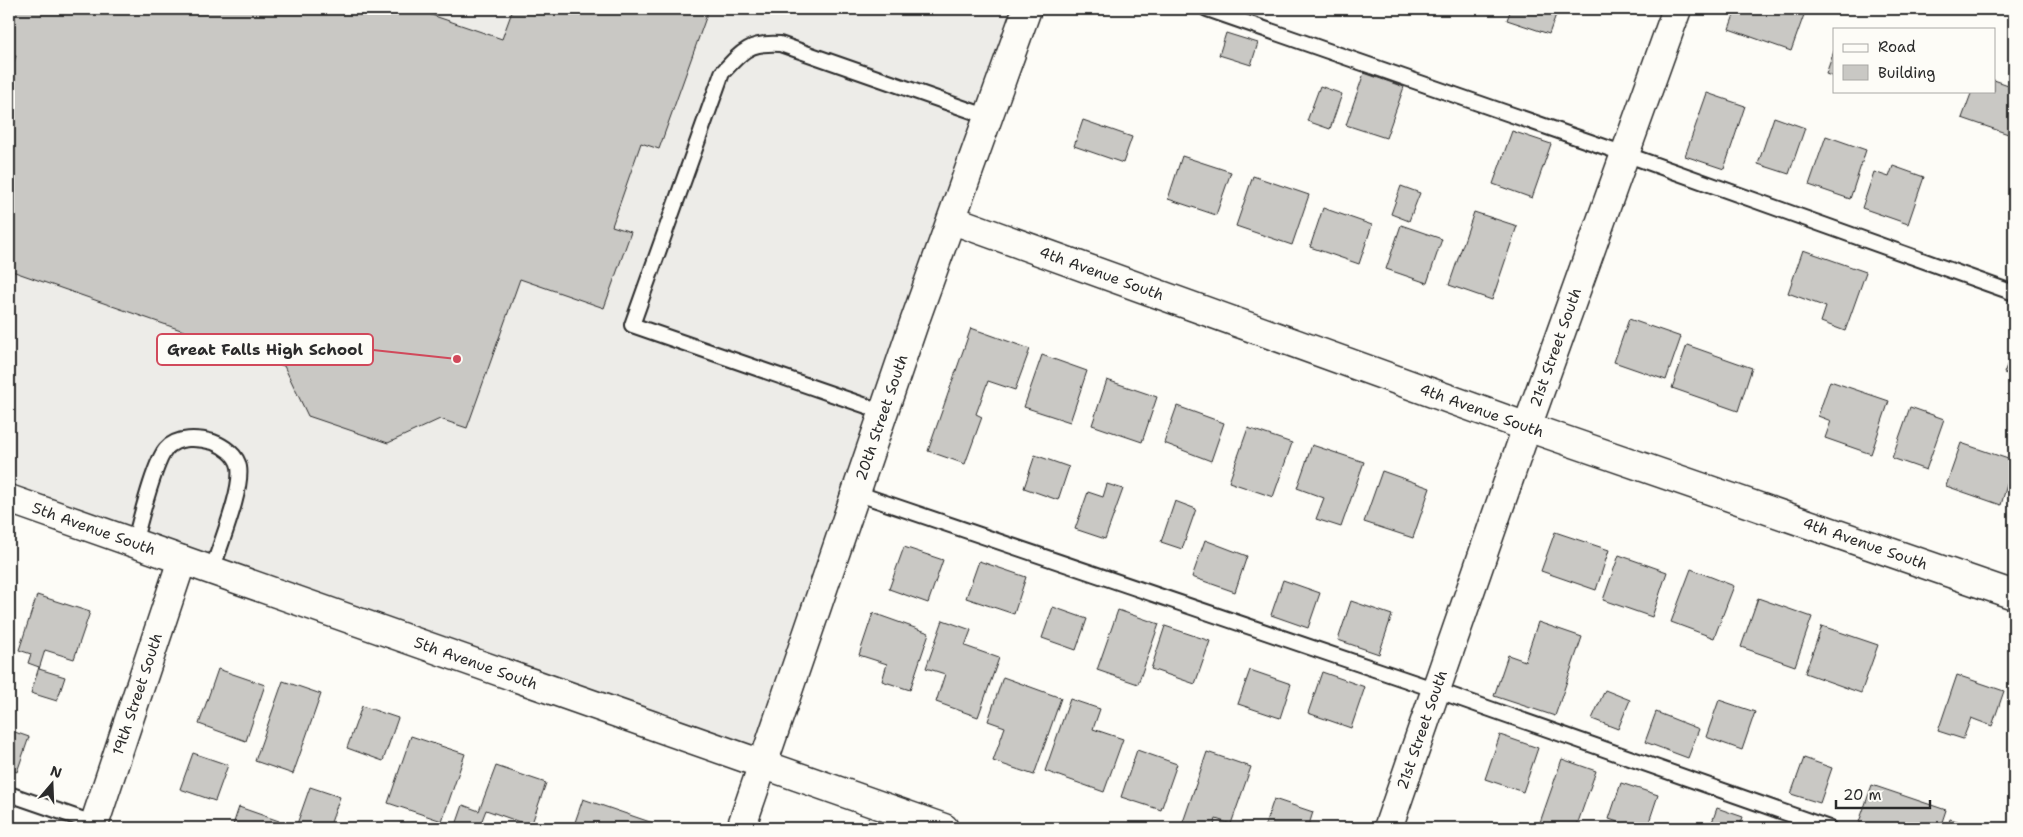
<svg xmlns="http://www.w3.org/2000/svg" width="2023" height="837" font-family="'Shantell Sans',sans-serif">
  <rect width="100%" height="100%" fill="#fdfcf7"/>
  <filter id="ink" filterUnits="userSpaceOnUse"><feTurbulence type="fractalNoise" baseFrequency=".02" numOctaves="2"/><feDisplacementMap in="SourceGraphic" scale="10" xChannelSelector="R" yChannelSelector="G"/><feConvolveMatrix kernelMatrix="1 2 1 2 8 2 1 2 1" color-interpolation-filters="sRGB"/></filter>
  <g filter="url(#ink)">
    <path fill="#edece8" d="M9,9H1027L763,766L9,499Z"/>
    <path fill="#c9c8c4" stroke="#2b2b2b" d="M9,9H414L502,39L513,9H709L659,149L641,143L612,226L631,232L604,308L520,279L467,428L440,419L388,443L308,416L284,366L9,270V75L16,56L9,54Z
      M1511,9H1558L1549,34L1507,20Z
      M1736,9H1794L1805,12L1791,51L1729,29Z
      M1226,33L1258,43L1251,65L1219,55Z
      M1834,51V77L1826,74Z
      M1364,73L1404,87L1386,138L1346,125Z
      M1994,80L2014,87V136L1962,118L1972,91H1994Z
      M1320,86L1342,94L1330,129L1307,121Z
      M1707,93L1745,106L1724,169L1685,156Z
      M1774,117L1805,128L1789,174L1758,164Z
      M1083,120L1132,137L1123,163L1074,146Z
      M1512,131L1551,144L1532,198L1493,184Z
      M1826,136L1866,150L1850,199L1809,185Z
      M1182,156L1231,172L1216,215L1168,199Z
      M1893,166L1924,177L1908,224L1862,208L1874,172L1889,177Z
      M1253,176L1309,195L1292,245L1236,226Z
      M1401,186L1420,193L1409,221L1391,214Z
      M1323,208L1372,225L1359,264L1310,247Z
      M1474,212L1517,226L1492,300L1449,285Z
      M1401,225L1442,239L1427,283L1386,269Z
      M1803,250L1866,272L1845,331L1821,322L1826,307L1788,293Z
      M1629,319L1681,337L1666,380L1614,362Z
      M971,328L1030,349L1015,390L988,381L976,414L982,417L965,464L928,451Z
      M1687,345L1752,368L1738,411L1672,388Z
      M2014,347V377L2004,373Z
      M1042,355L1087,371L1070,422L1024,407Z
      M1107,380L1157,397L1142,442L1092,425Z
      M1830,381L1889,401L1871,454L1825,438L1831,421L1818,416Z
      M1177,406L1224,423L1211,461L1164,443Z
      M1910,407L1944,419L1926,470L1892,458Z
      M1248,428L1292,443L1273,497L1229,482Z
      M1961,443L2014,461L2001,505L1946,486Z
      M1312,445L1364,462L1341,527L1316,519L1324,498L1297,488Z
      M1035,455L1069,467L1058,500L1024,488Z
      M1382,471L1430,488L1413,538L1364,522Z
      M1107,484L1123,489L1105,539L1075,529L1088,492L1103,497Z
      M1175,501L1196,509L1182,549L1161,542Z
      M1555,532L1609,550L1596,590L1541,571Z
      M1205,540L1247,556L1235,592L1192,577Z
      M904,547L943,560L928,603L889,589Z
      M1619,555L1667,572L1652,617L1603,600Z
      M979,561L1026,577L1014,614L966,598Z
      M1691,569L1734,586L1714,638L1671,622Z
      M1283,580L1320,593L1308,628L1271,615Z
      M37,595L90,612L74,659L45,650L39,669L65,677L57,701L31,693L39,667L28,663L31,654L19,650Z
      M1758,598L1812,617L1795,666L1741,647Z
      M1351,601L1392,615L1379,654L1338,640Z
      M1053,607L1087,619L1076,650L1042,638Z
      M1118,610L1159,624L1138,684L1097,670Z
      M873,613L929,633L910,690L882,681L887,664L859,655Z
      M943,620L971,630L965,646L999,658L978,717L936,702L945,674L926,668Z
      M1538,622L1582,637L1555,716L1494,696L1508,655L1525,661Z
      M1165,626L1210,641L1195,684L1151,669Z
      M1822,626L1878,645L1861,693L1805,673Z
      M218,669L265,685L246,741L199,724Z
      M1250,670L1291,684L1280,718L1238,704Z
      M1322,672L1365,687L1351,728L1308,713Z
      M1957,675L2004,691L1992,726L1971,718L1963,739L1938,731Z
      M1003,677L1061,698L1034,775L993,761L1005,727L988,721Z
      M283,681L321,694L293,774L255,761Z
      M1605,690L1630,700L1618,729L1592,719Z
      M1070,699L1100,709L1093,729L1123,739L1104,792L1045,771Z
      M1719,700L1755,712L1742,750L1706,737Z
      M362,706L398,718L383,761L347,748Z
      M1656,712L1699,729L1688,758L1645,742Z
      M9,730L29,737L17,772L9,769Z
      M1500,735L1538,748L1523,792L1485,779Z
      M411,736L465,754L442,821L388,803Z
      M1137,750L1177,764L1161,810L1121,797Z
      M1207,752L1251,767L1231,824L1216,819L1213,828H1192L1182,825Z
      M193,753L228,765L215,801L180,789Z
      M1804,758L1832,768L1820,803L1791,794Z
      M1562,759L1596,771L1576,828H1538Z
      M496,766L546,783L531,826L486,810L479,828H455L463,805L479,811Z
      M1621,783L1658,795L1647,828H1635L1609,819Z
      M1872,785L1946,810L1940,828H1878L1859,822Z
      M310,787L340,797L329,828H309L297,824Z
      M583,799L653,823L651,828H573Z
      M1274,799L1313,812L1308,828H1264Z
      M239,807L279,821L276,828H232Z
      M1717,808L1743,817L1739,828H1710Z
      M1950,819L1971,825L1970,828H1947Z"/>
    <g fill="none" stroke-linecap="round" stroke-linejoin="round">
      <defs>
        <path id="service" d="M1207,9L1625,154L2014,293
          M884,412L632,325L722,73C742,51 749,42 780,44L989,117
          M856,493L1436,690L1829,828
          M134,543C140,522 154,463 166,449C177,436 199,438 213,442C224,446 237,455 239,467C243,490 219,547 212,571
          M9,794L99,825"/>
        <g id="minor">
          <path id="s1" d="M953,220L1527,427L2014,595"/>
          <path id="s2" d="M9,499L944,828"/>
          <path id="s3" d="M93,828L182,560"/>
          <path id="s4" d="M1388,828L1527,427L1677,9"/>
        </g>
        <g id="tertiary">
          <path id="s5" d="M741,828L914,323L1027,9"/>
        </g>
      </defs>
      <use href="#service" stroke="#2b2b2b" stroke-width="18"/>
      <use href="#minor" stroke="#2b2b2b" stroke-width="31"/>
      <use href="#tertiary" stroke="#2b2b2b" stroke-width="31"/>
      <use href="#service" stroke="#fdfcf7" stroke-width="14"/>
      <use href="#minor" stroke="#fdfcf7" stroke-width="28"/>
      <use href="#tertiary" stroke="#fdfcf7" stroke-width="28"/>
    </g>
  </g>
  <g text-anchor="middle" stroke-width="4" stroke-linejoin="round" paint-order="stroke">
    <g font-size="15" fill="#2b2b2b" stroke="#fdfcf7">
      <text dy="5" stroke="none"><textPath href="#s1" startOffset="158">4th Avenue South</textPath></text>
      <text dy="5" stroke="none"><textPath href="#s4" startOffset="509">21st Street South</textPath></text>
      <text dy="5" stroke="none"><textPath href="#s1" startOffset="562">4th Avenue South</textPath></text>
      <text dy="5" stroke="none"><textPath href="#s5" startOffset="434">20th Street South</textPath></text>
      <text dy="5" stroke="none"><textPath href="#s2" startOffset="90">5th Avenue South</textPath></text>
      <text dy="5" stroke="none"><textPath href="#s1" startOffset="968">4th Avenue South</textPath></text>
      <text dy="5" stroke="none"><textPath href="#s2" startOffset="495">5th Avenue South</textPath></text>
      <text dy="5" stroke="none"><textPath href="#s3" startOffset="141">19th Street South</textPath></text>
      <text dy="5" stroke="none"><textPath href="#s4" startOffset="104">21st Street South</textPath></text>
    </g>
  </g>
  <path fill="none" stroke="#d1495b" stroke-width="2" d="M457 359L373 350"/>
  <circle fill="#d1495b" stroke="#fdfcf7" stroke-width="2" cx="457" cy="359" r="5"/>
  <rect fill="#fdfcf7" stroke="#d1495b" stroke-width="2" x="157" y="334" width="216" height="31" rx="5"/>
  <g font-size="16" text-anchor="middle" font-weight="bold" fill="#2b2b2b">
    <text x="265" y="355">Great Falls High School</text>
  </g>
  <rect width="2023" height="837" fill="none" stroke="#fdfcf7" stroke-width="30"/>
  <rect x="15" y="15" width="1993" height="807" fill="none" stroke="#2b2b2b" stroke-width="2" filter="url(#ink)"/>
  <rect x="1833" y="28" width="162" height="65" fill="#fdfcf7" stroke="#a9a8a5"/>
  <rect x="1843" y="44" width="25" height="8" fill="#fdfcf7" stroke="#a9a8a5"/>
  <text x="1878" y="52" font-size="15" fill="#2b2b2b">Road</text>
  <rect x="1843" y="65" width="25" height="15" fill="#c9c8c4" stroke="#a9a8a5"/>
  <text x="1878" y="78" font-size="15" fill="#2b2b2b">Building</text>
  <g transform="translate(52 784) rotate(19)" stroke="#fdfcf7" stroke-width="4" paint-order="stroke">
  <path d="M0-4L9 19L0 12L-9 19Z" fill="#2b2b2b"/>
  <text y="-8" font-size="14" font-weight="bold" text-anchor="middle" fill="#2b2b2b">N</text>
  </g>
  <path d="M1836 800v8h94v-8" fill="none" stroke="#2b2b2b" stroke-width="2.5"/>
  <text x="1843" y="800" font-size="15" fill="#2b2b2b" stroke="#fdfcf7" stroke-width="4" paint-order="stroke">20 m</text>
</svg>
